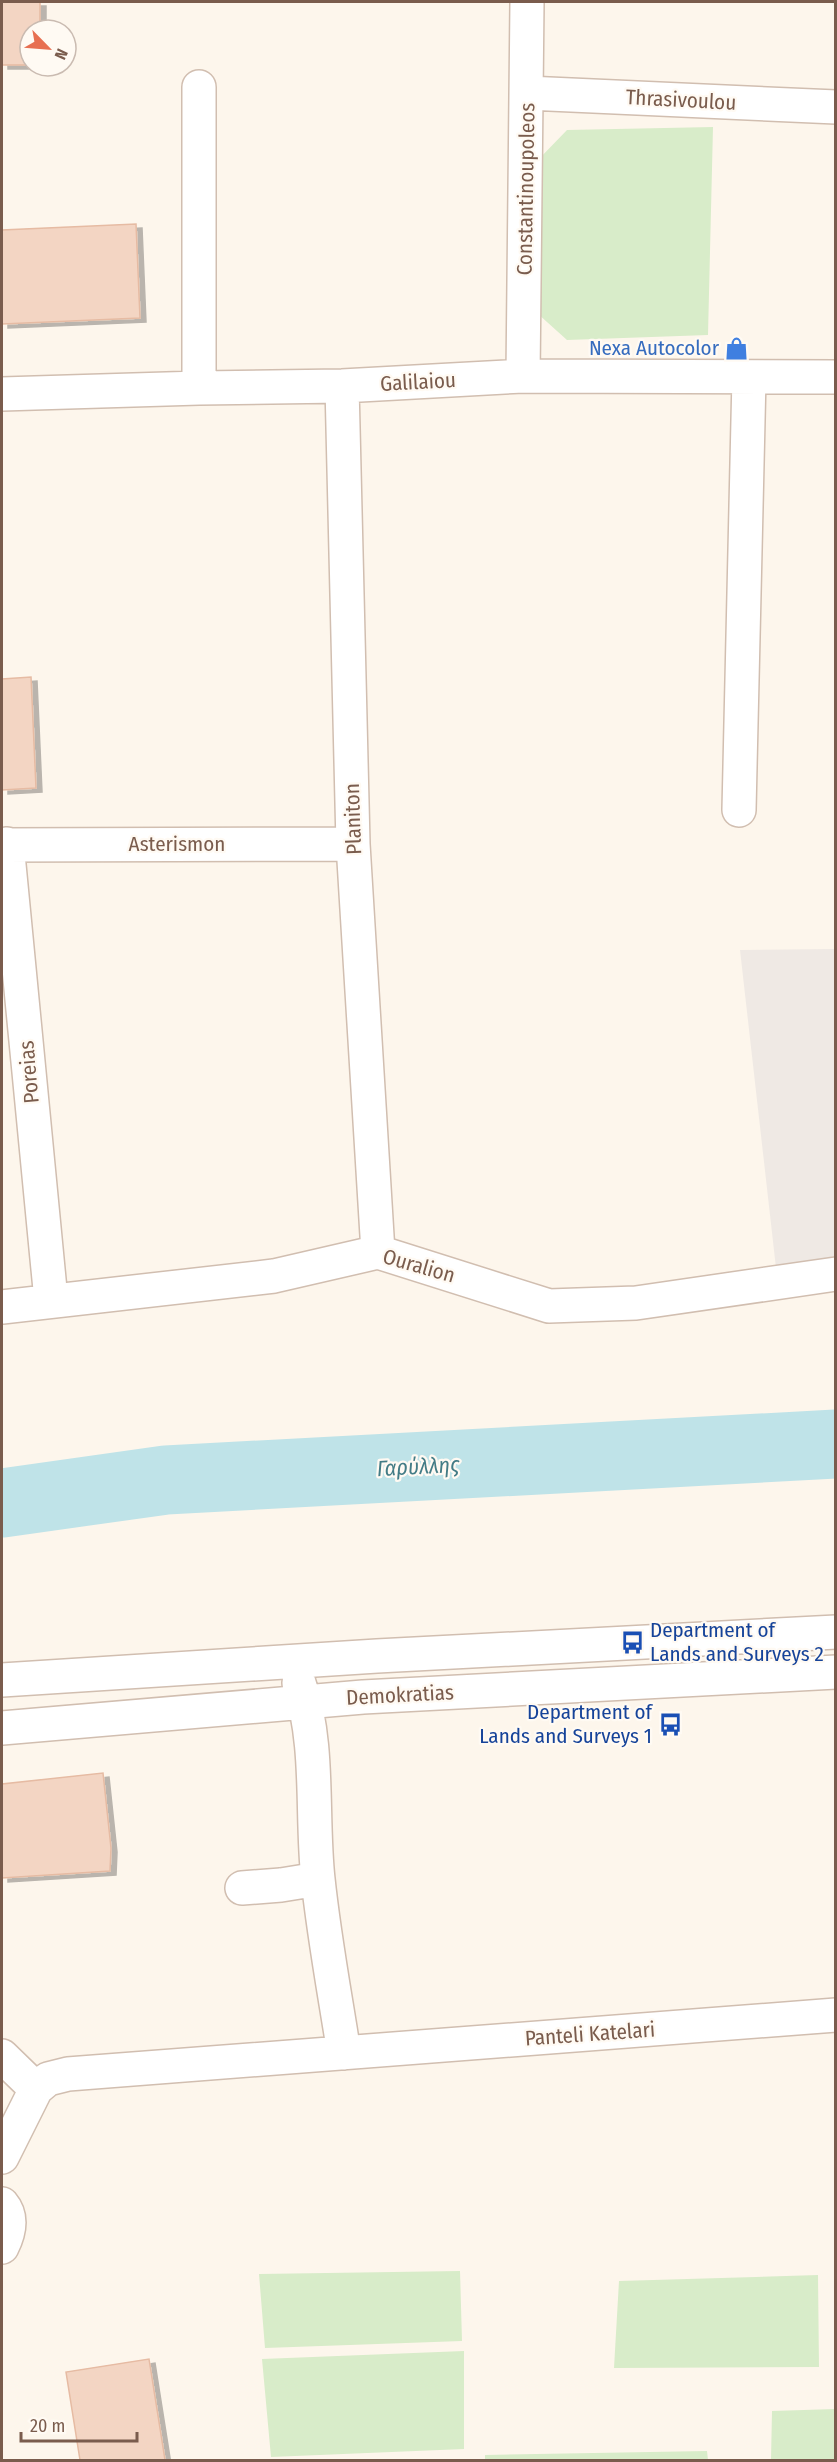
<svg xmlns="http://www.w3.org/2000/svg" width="837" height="2462" font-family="'Fira Sans Condensed',sans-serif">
  <defs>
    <filter id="shadow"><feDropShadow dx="6" dy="4" stdDeviation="0" flood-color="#0004"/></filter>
  </defs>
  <rect width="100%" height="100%" fill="#fdf6ec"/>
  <path fill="#efe9e4" d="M835,949V1256L776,1268L740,950Z"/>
  <path fill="#d8ecc9" d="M713,127L708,335L567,340L537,313V161L567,130Z
    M460,2271L462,2341L265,2348L259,2274Z
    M818,2275L819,2367L614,2368L619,2281Z
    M464,2351V2449L271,2457L262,2359Z
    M835,2409V2460H771L772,2411Z
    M707,2451L708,2460H485V2455Z"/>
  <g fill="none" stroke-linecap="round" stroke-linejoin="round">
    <path stroke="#bfe3e8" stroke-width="69" d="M2,1503L166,1480L836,1444"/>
  </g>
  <path fill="#f3d5c3" stroke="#e6bba3" stroke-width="1.5" filter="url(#shadow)" d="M2,2H40V30H30V65H2Z
    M136,224L140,318L2,324V230Z
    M31,677L36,788L2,790V679Z
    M103,1773L111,1848L110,1871L2,1878V1784Z
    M149,2359L165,2460H80L66,2372Z"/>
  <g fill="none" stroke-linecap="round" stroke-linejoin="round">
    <defs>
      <path id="minor" d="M199,87V388
        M527,93L836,107
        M523,376L527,2
        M342,386L353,844L378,1252
        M2,394L199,388L342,386L523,376L836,377
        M739,810L749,377
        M7,844L51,1300
        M2,845L353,844
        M2,1307L274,1276L378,1252L549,1306L636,1303L836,1274
        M2,1680L377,1656L836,1632
        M299,1683C320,1745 311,1815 318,1879C324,1937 335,1995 344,2053
        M2,1728L363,1697L836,1672
        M242,1888L281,1885L318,1879
        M2,2056L36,2089
        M2,2157L36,2089L48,2079L68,2074L836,2015
        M2,2204C13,2217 9,2233 2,2247"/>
    </defs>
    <use href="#minor" stroke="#d1beb0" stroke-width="36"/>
    <use href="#minor" stroke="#fff" stroke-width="33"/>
  </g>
  <defs>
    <symbol id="shop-bare" viewBox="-9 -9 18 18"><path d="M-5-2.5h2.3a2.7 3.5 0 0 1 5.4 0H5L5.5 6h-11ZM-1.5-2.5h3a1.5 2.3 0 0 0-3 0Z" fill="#3f7fe0" stroke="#fffaf3" stroke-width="2.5" paint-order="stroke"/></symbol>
    <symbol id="bus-bare" viewBox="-9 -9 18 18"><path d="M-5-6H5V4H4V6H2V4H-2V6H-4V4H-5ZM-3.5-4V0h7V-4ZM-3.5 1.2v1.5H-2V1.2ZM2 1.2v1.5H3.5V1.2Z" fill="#1a4fb4" stroke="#fffaf3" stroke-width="2.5" paint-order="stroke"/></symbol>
  </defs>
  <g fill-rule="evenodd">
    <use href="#shop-bare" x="720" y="332" width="33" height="33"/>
    <use href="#bus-bare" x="616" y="1626" width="33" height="33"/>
    <use href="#bus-bare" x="654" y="1708" width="33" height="33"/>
  </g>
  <g text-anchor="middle" stroke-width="4.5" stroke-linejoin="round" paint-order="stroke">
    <g font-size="21" fill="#7a5c4d" stroke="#fffaf3">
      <text transform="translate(681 100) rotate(3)" y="7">Thrasivoulou</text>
      <text transform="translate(526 189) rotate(-89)" y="7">Constantinoupoleos</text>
      <text transform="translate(418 382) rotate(-3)" y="7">Galilaiou</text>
      <text transform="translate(353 819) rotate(-92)" y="7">Planiton</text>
      <text x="177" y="851">Asterismon</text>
      <text transform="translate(29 1072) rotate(-95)" y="7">Poreias</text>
      <text transform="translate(419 1266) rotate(16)" y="7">Ouralion</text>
      <text transform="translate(400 1695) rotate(-3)" y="7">Demokratias</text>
      <text transform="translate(590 2034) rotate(-4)" y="7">Panteli Katelari</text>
    </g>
    <g font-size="21" fill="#366cbe" stroke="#fffaf3" text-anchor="end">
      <text x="719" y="355">Nexa Autocolor</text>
    </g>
    <g font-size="21" fill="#164399" stroke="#fffaf3" text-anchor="start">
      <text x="650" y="1637">Department of<tspan x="650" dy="24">Lands and Surveys 2</tspan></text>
      <text x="652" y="1719" text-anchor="end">Department of<tspan x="652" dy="24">Lands and Surveys 1</tspan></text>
    </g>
    <g font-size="22" font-style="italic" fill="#437c86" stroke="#fffaf3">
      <text transform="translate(418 1466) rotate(-3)" y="8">Γαρύλλης</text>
    </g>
  </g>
  <rect width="837" height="2462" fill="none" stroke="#7a5c4d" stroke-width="6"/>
  <g transform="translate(48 48) rotate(115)"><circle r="28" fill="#fffaf3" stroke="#cabbb1" stroke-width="1.5"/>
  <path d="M0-4.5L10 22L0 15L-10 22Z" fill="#e76f51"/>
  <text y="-9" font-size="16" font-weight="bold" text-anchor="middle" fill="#7a5c4d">N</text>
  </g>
  <path d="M21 2432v9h116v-9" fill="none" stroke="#7a5c4d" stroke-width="3"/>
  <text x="30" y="2432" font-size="18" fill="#7a5c4d" stroke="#fffaf3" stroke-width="4.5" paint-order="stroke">20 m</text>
</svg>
